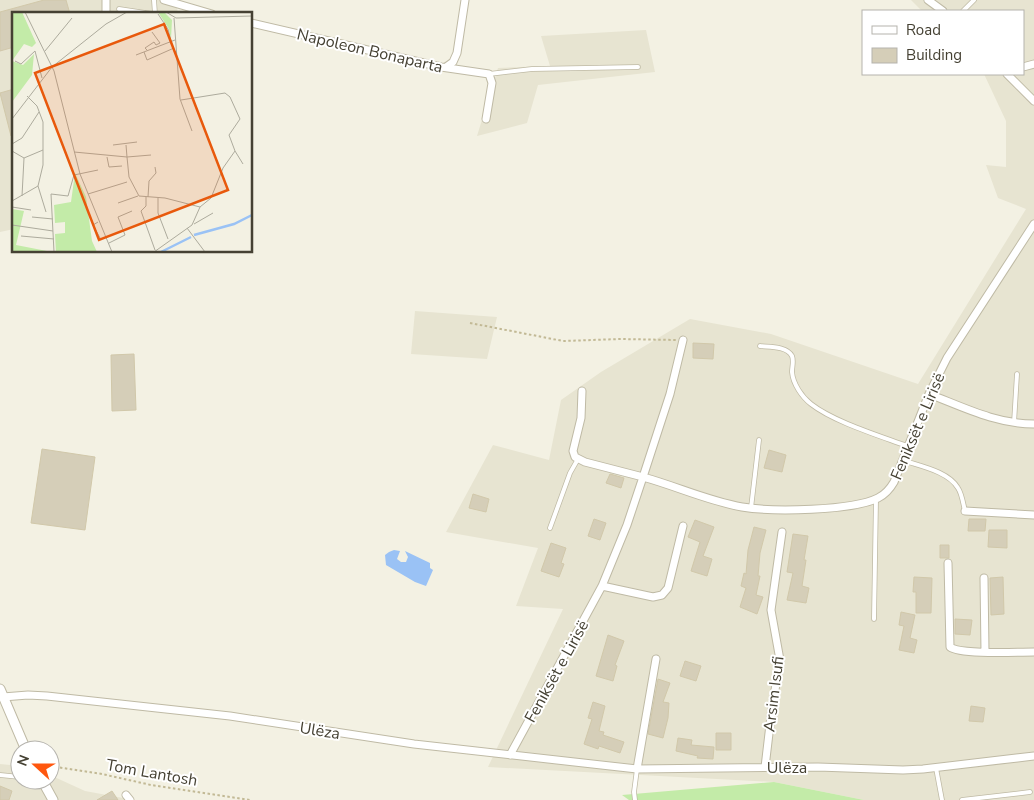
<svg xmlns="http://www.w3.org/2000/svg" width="1034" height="800" font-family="'Nunito Sans',sans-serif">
  <rect width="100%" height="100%" fill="#f3f1e3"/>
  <path fill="#e7e4d1" d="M0,0H176L178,14H14V229L0,232Z
    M911,0H1034V800H864L774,782L488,767L563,609L516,606L538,548L446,532L493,445L549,460L561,400L601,372L690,319L771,334L918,384L1026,209L998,198L986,165L1006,167V121L984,74H1023V11H922Z
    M646,30L655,72L538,85L527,123L477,136L498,68L550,66L541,36Z
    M415,311L497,317L487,359L411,354Z
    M0,764L20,766V780H50V775L85,791L134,800H0Z"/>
  <path fill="#c3eba8" d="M774,782L864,800H629L622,795Z"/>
  <path fill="#9ac2f5" d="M394,550L400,551L397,559L401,562H406L408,557L405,551L430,563V568L433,570L426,586L415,582L386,565L385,555L389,552Z"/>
  <path fill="#d5ceb8" stroke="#d1c8aa" d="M44,0H66L70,14H14V47L0,51V12Z
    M14,89V136H11L0,93Z
    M693,343L714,344L713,359L693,358Z
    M134,354L136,410L112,411L111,355Z
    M42,449L95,457L85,530L31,523Z
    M769,450L786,455L782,472L764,468Z
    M610,474L624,478L621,488L606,483Z
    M473,494L489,499L486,512L469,508Z
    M594,519L606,523L600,540L588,536Z
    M969,519H986L985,531H968Z
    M695,520L714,527L703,556L712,559L707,576L691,571L700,542L688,537Z
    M754,527L766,530L760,553L758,576H760L756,595L763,597L757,614L740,607L746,588L741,586L744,573L746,574L748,550Z
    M989,530H1007V548L988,547Z
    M793,534L808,536L804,560H806L802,586L809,588L806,603L787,600L793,573L787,572Z
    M551,543L566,548L561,563L564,564L559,577L541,571Z
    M940,545H949V558H940Z
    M914,577L932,578L931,613H916V592H913Z
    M1003,577L1004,614L991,615L990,578Z
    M901,612L915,615L910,638L917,640L914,653L899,650L904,626L899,625Z
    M955,619L972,620L970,635L955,634Z
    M608,635L624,641L615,665L617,666L613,681L596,676Z
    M685,661L701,666L696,681L680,676Z
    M658,679L670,683L663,702L669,703L668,718L663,738L648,734Z
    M593,702L605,706L599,731L604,732L603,735L624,742L620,753L599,746L598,749L584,744L592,719L588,718Z
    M971,706L985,708L983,722L969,721Z
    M716,733H731V750H716Z
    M678,738L692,740L691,745L714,747L713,759L697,758L698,756L676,751Z
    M0,786L12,791L9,800H0Z
    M112,791L118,800H97Z"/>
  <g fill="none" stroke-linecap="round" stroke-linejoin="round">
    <defs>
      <path id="service" d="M154,0L155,14
        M119,9L152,14
        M963,11L974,0
        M489,74L532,69L638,67
        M760,346C769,347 787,346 792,356C794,361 792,367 792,372C793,384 802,397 811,404C834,422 880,436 907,446
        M1014,423L1017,374
        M902,460C919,466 948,471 958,488C962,494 963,503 965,511
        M751,508L759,440
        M550,528L570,473L578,459
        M874,619L876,499
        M936,768L942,800
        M0,775L20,777
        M635,800L634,792L637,769
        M962,800L1030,792"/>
      <path id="minor" d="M106,0V14
        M164,0L212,14
        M928,0L943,11
        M251,23L441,67L489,74L492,83L486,119
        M446,67L453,62L457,53L465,0
        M1023,67L1034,64
        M1007,74L1034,101
        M582,391L581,418L573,451L575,457L585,462L643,477L670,394L683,340
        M929,394C963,407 996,424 1034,424
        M965,511L1034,515
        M948,563L950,647C960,655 1019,652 1034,652
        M984,578L985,652
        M602,586L653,597L662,595L668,588L683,526
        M3,697L28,695L47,696L230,716L414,744L637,769L818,767L903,770L923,769L1034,756
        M510,755L602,586L627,525L643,477C676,486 708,501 742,507C772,512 852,511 878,498C886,494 890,489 894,482L929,394L947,358L1034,224
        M765,767L772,708L780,660L771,610L782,532
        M637,769L656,659
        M126,795L130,800"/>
      <path id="tertiary" d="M0,689L26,750
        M42,780L53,800"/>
    </defs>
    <use href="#service" stroke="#bfbaa5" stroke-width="5.5"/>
    <use href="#minor" stroke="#bfbaa5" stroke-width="9"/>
    <use href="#tertiary" stroke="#bfbaa5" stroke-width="11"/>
    <path stroke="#c2b995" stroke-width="2" stroke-dasharray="2.5 2.5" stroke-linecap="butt" d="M470,323L563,341L621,339L676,340
      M50,766L102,774L151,785L250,800"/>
    <use href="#service" stroke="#fff" stroke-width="4"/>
    <use href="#minor" stroke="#fff" stroke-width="7"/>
    <use href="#tertiary" stroke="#fff" stroke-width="9"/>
  </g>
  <g text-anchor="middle" stroke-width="4" stroke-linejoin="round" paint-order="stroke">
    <g font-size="16" fill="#454133" stroke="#fff">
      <text transform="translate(370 50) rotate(13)" y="6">Napoleon Bonaparta</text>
      <text transform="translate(917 426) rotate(-67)" y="6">Feniksët e Lirisë</text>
      <text transform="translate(556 671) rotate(-61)" y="6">Feniksët e Lirisë</text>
      <text transform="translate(773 694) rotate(-83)" y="6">Arsim Isufi</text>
      <text transform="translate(320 730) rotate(9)" y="6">Ulëza</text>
      <text x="787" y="773">Ulëza</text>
      <text transform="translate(152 772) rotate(10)" y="6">Tom Lantosh</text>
    </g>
  </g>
  <g transform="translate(12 12)">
    <rect width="240" height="240" fill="#f3f1e3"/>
    <path d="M0,0H10L24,31L20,35L12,32L0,49L11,53L22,42L20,63L0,90ZM146,0H152L160,8L159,27L157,17ZM63,161L74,185L80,229L85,240H44L43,222L53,221V210L43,211L42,193L59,190ZM0,197L12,199L4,233L40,240H0Z" fill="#c3eba8"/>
    <path fill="none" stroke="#9ac2f5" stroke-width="2.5" d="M182,223L222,212L240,203M149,240L179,225"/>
    <path fill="none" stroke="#adab9d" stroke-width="1" d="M13,0L42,59L68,162L100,240M154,0L164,6L240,4M146,2L156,17L159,29M162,6L168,87L180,119M135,38L133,36L142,30L144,33L148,31L140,20M33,39L60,6M132,40L135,48L162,36M124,43L163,28M3,49L9,52L23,39L30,66M15,84L25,94L31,110V153L26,174L34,200M169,88L213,81L218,85L228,107L217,123L223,139L211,156L199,186L188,195M0,107L40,55L94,12L115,0M0,132L10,126L27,100M101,133L125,130M114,133L115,145L139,143M0,139L12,146L31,138M223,139L231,152M62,140L115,145L117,165L127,184L153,186L188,195M95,145L97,155L110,154M39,182L56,184L62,163L86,158M39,182L42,240M76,182L115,170M10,184L12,146M134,185V194L129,199L143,238M136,185L137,169L144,161L143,155M146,186V201L156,227M0,189L26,174M106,191L126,184M0,195L19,198M20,205L41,207M86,210L81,213L88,226M182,212L201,201M0,213L41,219M175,216L193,240M9,224L42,227M97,231L113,223L106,205L120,199M142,240L180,213L188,195"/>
    <path fill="#e8590c" fill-opacity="0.15" stroke="#e8590c" stroke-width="2.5" d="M152,12L216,178L87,228L23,61Z"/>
    <rect width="240" height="240" fill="none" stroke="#454133" stroke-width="2.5"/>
  </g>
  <rect x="862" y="10" width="162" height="65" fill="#ffffff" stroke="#b5b3ad"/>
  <rect x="872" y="26" width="25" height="8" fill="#ffffff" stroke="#b5b3ad"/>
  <text x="906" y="35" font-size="15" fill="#454133">Road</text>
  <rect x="872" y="48" width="25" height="15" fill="#d5ceb8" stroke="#b5b3ad"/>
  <text x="906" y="60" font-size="15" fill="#454133">Building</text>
  <g transform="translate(35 765) rotate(291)"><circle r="24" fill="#ffffff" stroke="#b5b3ad"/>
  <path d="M0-4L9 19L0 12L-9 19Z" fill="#ff570e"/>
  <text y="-8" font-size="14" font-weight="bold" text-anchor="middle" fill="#454133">N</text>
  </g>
</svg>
